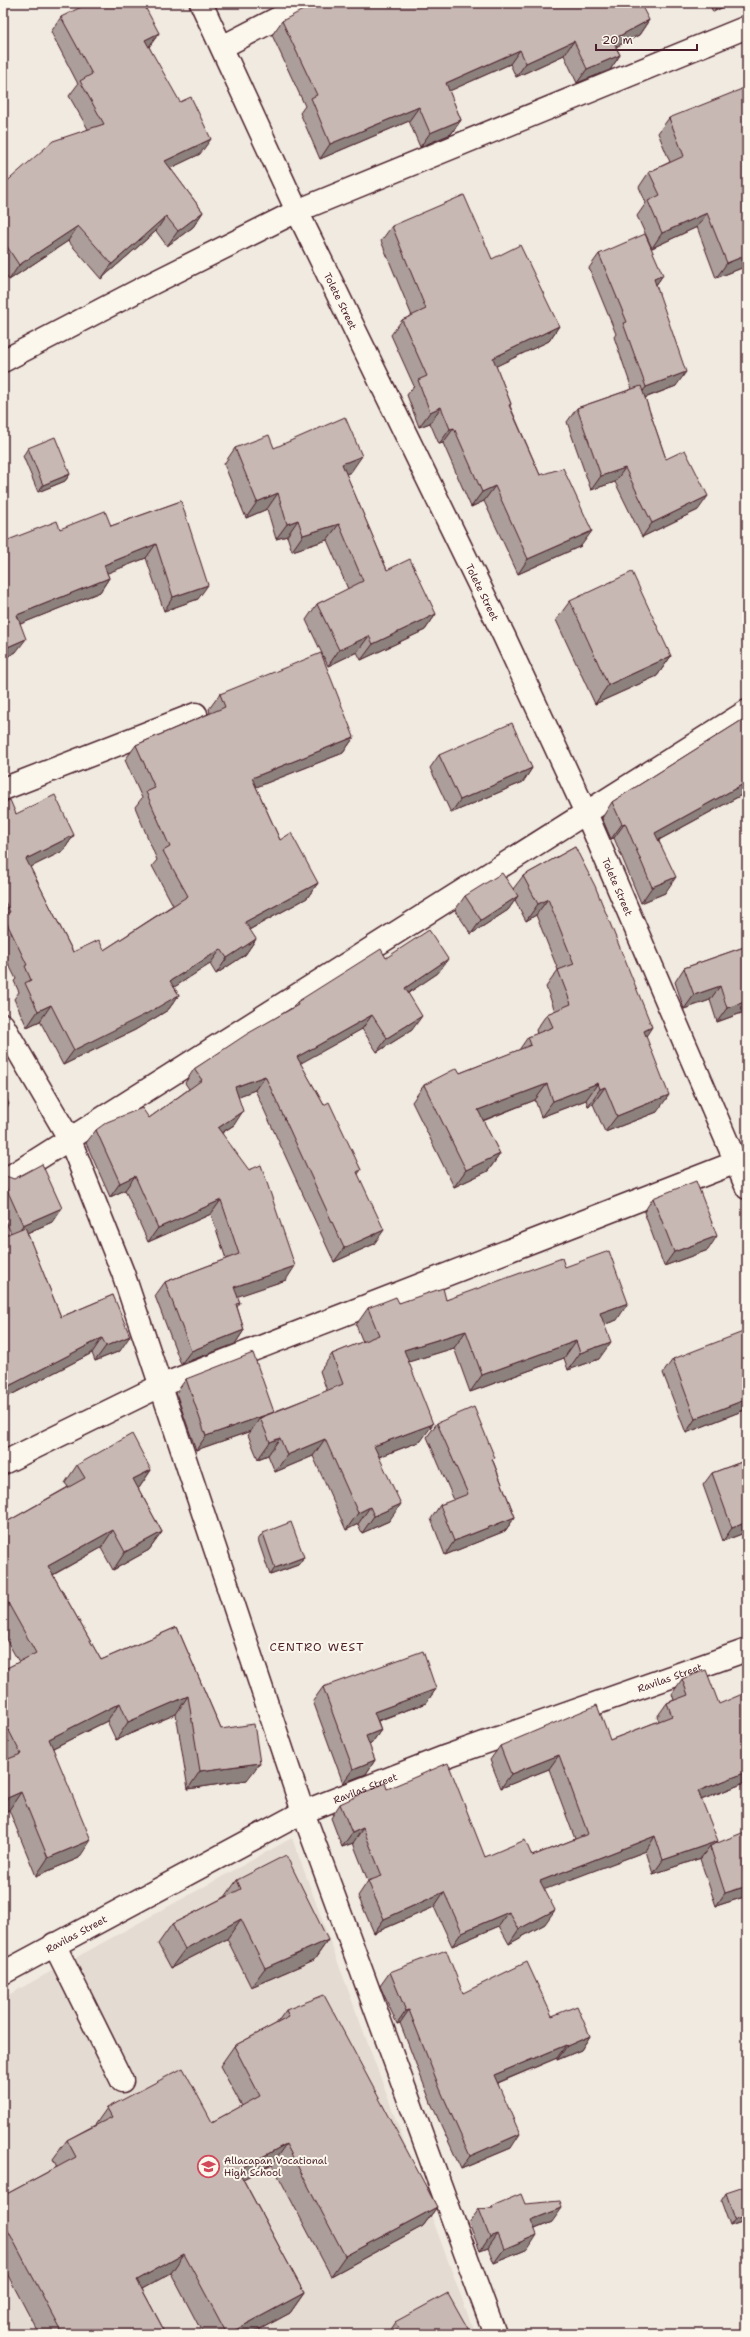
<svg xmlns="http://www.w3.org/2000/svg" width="750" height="2337" font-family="'Shantell Sans',sans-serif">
  <rect width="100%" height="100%" fill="#f0eae0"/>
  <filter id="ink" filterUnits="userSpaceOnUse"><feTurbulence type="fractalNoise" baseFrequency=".025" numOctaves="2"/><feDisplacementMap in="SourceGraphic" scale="8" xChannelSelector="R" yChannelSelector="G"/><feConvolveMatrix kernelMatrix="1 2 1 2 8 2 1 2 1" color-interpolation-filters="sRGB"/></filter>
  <g filter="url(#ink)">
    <path fill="#e4dbd2" d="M292,1838L475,2334H3V1998Z"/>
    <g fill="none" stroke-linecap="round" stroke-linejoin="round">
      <defs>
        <g id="minor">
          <path id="s1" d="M201,3L297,211L504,636L586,813L747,1188"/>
          <path d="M222,47L307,3"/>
          <path d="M3,361L143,288L297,211L747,27"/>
          <path d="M3,789L196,714"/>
          <path d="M3,1025L70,1140L123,1273L303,1812L495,2334"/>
          <path d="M3,1181L747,711"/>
          <path d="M3,1463L160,1386L747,1158"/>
          <path d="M54,1944L122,2081"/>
          <path id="s2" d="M3,1973L303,1812L447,1756L747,1650"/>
        </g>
      </defs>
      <use href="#minor" stroke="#4a1f2b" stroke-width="25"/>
      <use href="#minor" stroke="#fbf7ec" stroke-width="22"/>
    </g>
    <path fill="#ac9e9a" stroke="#4a1f2b" d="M709,3H731L713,12Z
      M61,17L159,33L149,47L200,154L170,168L203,212L193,227L167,246L156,231L101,279L68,241L9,280L3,272V185L88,129L69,96L78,84L51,32Z
      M649,20L639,35L616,47L620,55L610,70L577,83L564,55L516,77L510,64L449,91L461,120L451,134L420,147L409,121L320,159L300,113L305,106L272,35L282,21Z
      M669,118L747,266L716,278L697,227L652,248L637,216L646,203L639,187L649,172L670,162L658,133Z
      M392,226L492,259L559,326L549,341L496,366L511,404L510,406L540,475L581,546L518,574L484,501L471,507L443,443L439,444L430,423L419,427L407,395L414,386L391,335L402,320L412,316L381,241Z
      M599,254L663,275L656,285L676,386L645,398L666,459L698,510L642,537L615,482L591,490L567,422L577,408L632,389L614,337L616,334L589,268Z
      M28,448L70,474L65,481L38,492L23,456Z
      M235,448H274L351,472L346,474L387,570L436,614L425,630L361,660L357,652L328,666L306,620L317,604L348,589L327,540L292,551L287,536L276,539L267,509L246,518L224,464Z
      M181,501L198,599L164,611L146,558L107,573L109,578L100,592L20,624L16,652L3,659V542L60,529L111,526Z
      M747,566V577L743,571Z
      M570,601L671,656L657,676L595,704L556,620Z
      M220,694L354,737L343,753L256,787L280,840L318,883L307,898L249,930L256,939L245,955L216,974L210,964L174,987L179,995L168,1010L135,1030L63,1065L40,1021L27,1027L14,999L19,992L14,981L16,979L3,953V803L16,814L74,835L63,851L30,867L73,952L104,950L173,905L152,866L157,860L135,807L142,798L125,760L136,745L210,713L209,709Z
      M747,717V792L659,840L665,893L641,903L614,838L611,839L602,818L612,802Z
      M439,755L532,768L523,782L451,813L430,768Z
      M575,847L646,1037L657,1112L605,1132L593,1104L588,1106L586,1100L541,1117L535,1100L483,1121L500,1154L488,1171L454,1187L412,1102L424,1085L460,1073L519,1050L528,1037L537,1034L536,1030L547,1014L555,1011L546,987L558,970L536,915L526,921L515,900L508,910L471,934L455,910L465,896L513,889L523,876Z
      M747,946V1011L717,1022L710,1000L684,1009L675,982L684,968Z
      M386,958L438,973L408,993L412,1030L377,1052L362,1029L300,1063L361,1170L358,1174L374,1244L334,1262L255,1090L238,1096L234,1125L222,1133L286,1280L237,1296L240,1303L237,1307L244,1330L235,1344L181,1364L155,1296L165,1282L226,1259L211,1214L148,1242L125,1190L110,1197L86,1143L96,1130L149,1118L189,1089L185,1083L194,1069L293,1007L297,1002Z
      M3,1175L52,1222L27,1233L61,1317L113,1295L120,1351L95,1361L92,1353L3,1399L11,1233L3,1216Z
      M653,1198L708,1250L664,1266L644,1212Z
      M565,1267L617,1320L605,1324L599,1359L568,1370L564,1358L470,1392L454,1348L408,1362L421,1441L379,1457L389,1521L362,1533L358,1524L346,1530L313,1456L275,1472L268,1455L258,1459L248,1435L251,1431L196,1450L176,1393L186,1379L273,1412L327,1391L320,1371L332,1354L363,1342L356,1325L368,1308L399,1303L446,1300Z
      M747,1344V1409L686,1433L663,1373L673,1359Z
      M437,1423L493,1461L515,1517L505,1531L445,1555L431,1519L440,1505L454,1500L427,1437Z
      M747,1460V1532L723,1541L703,1485L712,1473Z
      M77,1465L151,1470L139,1488H138L162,1532L149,1550L113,1570L101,1548L53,1575L101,1660L177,1627L221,1729L247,1780L188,1789L176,1714L116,1740L107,1721L53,1748L79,1858L36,1876L9,1810L3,1813V1670L19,1662L3,1634V1524L68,1487L65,1483Z
      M263,1533L304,1557L298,1565L270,1575L258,1540Z
      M682,1679L747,1782L701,1800L717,1843L747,1896L716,1906L700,1859L701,1858L653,1874L646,1851L544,1889L545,1924L509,1944L499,1926L452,1946L434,1907L374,1933L358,1896L368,1881L353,1843L342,1847L331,1818L340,1804L387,1789L485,1857L532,1856L575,1839L549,1769L501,1788L490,1760L500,1746L610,1740L659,1721L657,1717L667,1703L674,1700L672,1694Z
      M323,1687L436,1689L426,1703L378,1721L381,1730L371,1744L369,1745L375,1760L366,1774L343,1783L313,1701Z
      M237,1880L328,1940L314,1960L251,1987L227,1939L171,1968L158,1944L172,1924L225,1897Z
      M390,1972L463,1993L552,2016L590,2036L581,2050L557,2060V2058L498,2083L511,2148L461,2169L431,2103L400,2023L397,2024L380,1986Z
      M286,2010L437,2207L423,2226L331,2276L272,2164L243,2179L304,2293L290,2313L251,2334H203L171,2273L142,2289L166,2334H39L3,2266V2196L57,2167L53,2159L67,2140L95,2125L107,2108L212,2122L242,2106L220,2066L234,2046L276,2024Z
      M726,2193L747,2220L730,2226L721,2201Z
      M525,2204L552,2222L535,2229L528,2249L494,2263L488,2248L480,2251L469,2223L479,2209L491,2208L492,2206Z
      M395,2322L471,2334H387Z"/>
    <path fill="#8c817d" stroke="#4a1f2b" d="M720,3H731L713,12Z
      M649,20L639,35L602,54L612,40Z
      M159,33L148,48L145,40Z
      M574,41L564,55L516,77L526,63Z
      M520,50L510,64L436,97L446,83Z
      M620,55L610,70L577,83L587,69Z
      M419,107L409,121L320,159L330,144Z
      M461,120L451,134L420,147L430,133Z
      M211,139L200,154L154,176L165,161Z
      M203,212L193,227L167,246L178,231Z
      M707,213L697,227L652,248L662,233Z
      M166,216L156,231L101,279L112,264Z
      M78,226L68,241L9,280L19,265Z
      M747,255V266L716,278L727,263Z
      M663,275L653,289L654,279Z
      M559,326L549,341L482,373L493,358Z
      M686,372L676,386L636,401L646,387Z
      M441,407L430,423L419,427L430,412Z
      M454,428L443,443L439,444L450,429Z
      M362,456L351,472L331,480L342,464Z
      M625,468L615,482L591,490L601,476Z
      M70,474L65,481L38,492L43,485Z
      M495,486L484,501L471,507L482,492Z
      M278,493L267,509L246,518L257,502Z
      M708,496L698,510L642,537L652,523Z
      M298,520L287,536L276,539L287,524Z
      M339,524L327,540L292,551L303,535Z
      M592,531L581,546L518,574L528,559Z
      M156,544L146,558L95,578L104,565Z
      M109,578L100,592L8,629L17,615Z
      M208,585L198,599L164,611L173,597Z
      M436,614L425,630L361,660L373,644Z
      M369,636L357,652L328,666L339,650Z
      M26,639L16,652L3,659V649Z
      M671,656L657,676L595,704L608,685Z
      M354,737L343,753L241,793L252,778Z
      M532,768L523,782L451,813L460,800Z
      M747,782V792L644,848L655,833Z
      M625,823L614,838L611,839L622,824Z
      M74,835L63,851L15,875L26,859Z
      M676,877L665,893L641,903L652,887Z
      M318,883L307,898L234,938L245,922Z
      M518,896L508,910L471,934L481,920Z
      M548,899L536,915L526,921L538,904Z
      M256,939L245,955L216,974L227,958Z
      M221,949L210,964L159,997L170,981Z
      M448,959L438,973L395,1002L405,988Z
      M720,986L710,1000L684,1009L694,995Z
      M179,995L168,1010L135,1030L63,1065L74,1050Z
      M747,1001V1011L717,1022L727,1008Z
      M51,1005L40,1021L27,1027L38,1011Z
      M372,1015L362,1029L287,1071L297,1057Z
      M422,1016L412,1030L377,1052L387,1038Z
      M652,1027L641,1044L644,1031Z
      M265,1076L255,1090L226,1101L235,1087Z
      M598,1083L586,1100L541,1117L553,1101Z
      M547,1084L535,1100L466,1127L478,1110Z
      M605,1087L593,1104L588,1106L600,1089Z
      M669,1095L657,1112L605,1132L617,1116Z
      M9,1104L3,1113V1107Z
      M243,1111L234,1125L208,1141L218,1128Z
      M500,1154L488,1171L454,1187L466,1170Z
      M135,1176L125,1190L110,1197L120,1183Z
      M221,1200L211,1214L148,1242L158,1228Z
      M62,1208L52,1222L13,1239L23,1225Z
      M384,1230L374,1244L334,1262L344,1248Z
      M717,1236L708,1250L664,1266L674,1252Z
      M295,1266L286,1280L224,1301L234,1287Z
      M628,1303L617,1320L588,1330L600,1313Z
      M244,1330L235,1344L181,1364L191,1351Z
      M466,1331L454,1348L392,1367L404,1350Z
      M130,1336L120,1351L95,1361L106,1346Z
      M102,1338L92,1353L3,1399V1389Z
      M576,1341L564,1358L470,1392L482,1375Z
      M611,1342L599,1359L568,1370L580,1353Z
      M747,1399V1409L686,1433L695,1419Z
      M274,1412L260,1418L251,1431L196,1450L206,1436Z
      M433,1424L421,1441L362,1463L374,1446Z
      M280,1438L268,1455L258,1459L270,1442Z
      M325,1439L313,1456L275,1472L287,1455Z
      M151,1470L139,1488L121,1497L133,1479Z
      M401,1504L389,1521L362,1533L374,1516Z
      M370,1507L358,1524L346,1530L358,1513Z
      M515,1517L505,1531L445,1555L454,1541Z
      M747,1522V1532L723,1541L732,1528Z
      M113,1530L101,1548L36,1584L48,1566Z
      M162,1532L149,1550L113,1570L125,1552Z
      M304,1557L298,1565L270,1575L275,1568Z
      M436,1689L426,1703L365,1725L374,1712Z
      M188,1696L176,1714L116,1740L128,1722Z
      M120,1703L107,1721L37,1756L49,1739Z
      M381,1730L371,1744L356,1750L366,1736Z
      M559,1755L549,1769L501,1788L511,1774Z
      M375,1760L366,1774L343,1783L353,1769Z
      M260,1763L247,1780L188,1789L200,1771Z
      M747,1772V1782L688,1805L698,1791Z
      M21,1792L9,1810L3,1813V1800Z
      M363,1828L353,1843L342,1847L352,1833Z
      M655,1836L646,1851L530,1895L540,1881Z
      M91,1840L79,1858L36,1876L48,1858Z
      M718,1841L711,1851L710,1846L701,1858L653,1874L663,1860Z
      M747,1886V1896L716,1906L725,1893Z
      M444,1892L434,1907L374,1933L384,1919Z
      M555,1910L545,1924L509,1944L519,1929Z
      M509,1912L499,1926L452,1946L462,1932Z
      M241,1919L227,1939L171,1968L185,1949Z
      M328,1940L314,1960L251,1987L265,1968Z
      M409,2010L400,2023L397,2024L406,2011Z
      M590,2036L581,2050L557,2060L567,2046Z
      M566,2045L557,2058L485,2088L494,2075Z
      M520,2134L511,2148L461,2169L470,2156Z
      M286,2144L272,2164L224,2189L238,2170Z
      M437,2207L423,2226L331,2276L345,2256Z
      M562,2208L552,2222L522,2234L531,2220Z
      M747,2215V2220L730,2226L735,2219Z
      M498,2234L488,2248L480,2251L490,2237Z
      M537,2235L528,2249L494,2263L504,2249Z
      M184,2254L171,2273L124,2299L137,2280Z
      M304,2293L290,2313L251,2334H228Z"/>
    <path fill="#c8b8b3" stroke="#4a1f2b" d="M89,3H143L159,33L145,40L180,102L191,97L211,139L165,161L203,212L178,231L166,216L112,264L78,226L19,265L6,245L3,246V185L53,141L104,124L80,81L92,74L61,17Z
      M316,3H640L649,20L612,40L620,55L587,69L574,41L526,63L520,50L446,83L461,120L430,133L419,107L330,144L311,98L317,95L282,21Z
      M747,87V255L727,263L707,213L662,233L648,201L660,195L649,172L684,156L669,118Z
      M464,195L492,259L520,245L559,326L493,358L511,404L509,405L540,475L563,468L592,531L528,559L495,486L482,492L454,428L450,429L441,407L430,412L418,380L427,376L402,320L426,309L392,226Z
      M645,234L663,275L654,279L686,372L646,387L623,323L627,322L599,254Z
      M641,386L666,459L685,450L708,496L652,523L625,468L601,476L577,408Z
      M345,417L362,456L342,464L387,570L410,559L436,614L373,644L369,636L339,650L317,604L363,581L339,524L303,535L298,520L287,524L278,493L257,502L235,448L269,435L274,448Z
      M55,437L70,474L43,485L28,448Z
      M181,501L208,585L173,597L156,544L104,565L109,578L17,615L26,639L3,649V542L57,521L60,529L105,511L111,526Z
      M632,572L671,656L608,685L570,601Z
      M321,653L354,737L252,778L280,840L291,833L318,883L245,922L256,939L227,958L221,949L170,981L179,995L146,1014L74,1050L51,1005L38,1011L25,983L31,980L25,966L27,965L3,915L10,912L3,898V803L10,800L16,814L55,795L74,835L26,859L73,952L99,940L104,950L188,896L163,851L170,847L146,792L155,788L136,745L225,707L220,694Z
      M747,717V782L655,833L676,877L652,887L625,823L622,824L612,802Z
      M512,723L532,768L460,800L439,755Z
      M575,847L595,886L652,1027L644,1031L669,1095L617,1116L605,1087L600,1089L598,1083L553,1101L547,1084L478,1110L500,1154L466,1170L424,1085L457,1068L460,1073L531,1045L528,1037L553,1027L547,1014L571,1004L558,970L574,964L548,899L538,904L523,876Z
      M502,873L518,896L481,920L465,896Z
      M429,930L448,959L405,988L422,1016L387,1038L372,1015L297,1057L324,1105L329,1102L361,1170L357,1172L384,1230L344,1248L265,1076L235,1087L243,1111L218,1128L249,1170L261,1165L295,1266L234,1287L240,1303L236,1304L244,1330L191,1351L165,1282L239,1254L221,1200L158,1228L135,1176L120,1183L96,1130L107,1122L142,1108L149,1118L202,1080L194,1069L247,1034L298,1005L297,1002L381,949L386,958Z
      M747,946V1001L727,1008L720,986L694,995L684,968Z
      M3,1091L9,1104L3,1107Z
      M42,1164L62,1208L23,1225L3,1181V1175L14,1179Z
      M696,1181L717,1236L674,1252L653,1198Z
      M25,1227L61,1317L113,1295L130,1336L106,1346L102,1338L3,1389V1236Z
      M609,1251L628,1303L600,1313L611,1342L580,1353L576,1341L482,1375L466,1331L404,1350L433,1424L374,1446L401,1504L374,1516L370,1507L358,1513L325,1439L287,1455L280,1438L270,1442L260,1418L343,1384L332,1354L379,1335L368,1308L396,1297L399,1303L443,1288L446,1300L562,1258L565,1267Z
      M743,1332L747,1344V1399L695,1419L673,1359Z
      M253,1353L274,1412L206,1436L186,1379Z
      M474,1407L495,1458L492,1459L515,1517L454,1541L440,1505L468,1494L437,1423Z
      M132,1434L151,1470L133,1479L162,1532L125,1552L113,1530L48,1566L101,1660L177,1627L221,1729L254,1724L260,1763L200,1771L188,1696L128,1722L120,1703L49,1739L91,1840L48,1858L21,1792L3,1800V1761L21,1754L3,1719V1670L36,1653L3,1594V1524L85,1478L77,1465Z
      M747,1460V1522L732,1528L712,1473Z
      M291,1522L304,1557L275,1568L263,1533Z
      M423,1651L436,1689L374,1712L381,1730L366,1736L375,1760L353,1769L323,1687Z
      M706,1670L719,1704L747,1692V1772L698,1791L718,1841L663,1860L655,1836L540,1881L555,1910L519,1929L509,1912L462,1932L444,1892L384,1919L368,1881L382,1876L363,1828L352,1833L340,1804L385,1783L387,1789L448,1763L485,1857L525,1840L532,1856L588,1834L559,1755L511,1774L500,1746L597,1705L610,1740L672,1716L667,1703L688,1695L682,1679Z
      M747,1831V1886L725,1893L710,1846Z
      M286,1855L328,1940L265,1968L241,1919L185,1949L172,1924L241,1889L237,1880Z
      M446,1950L463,1993L527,1962L552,2016L577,2006L590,2036L567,2046L566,2045L494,2075L520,2134L470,2156L440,2089L409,2010L406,2011L390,1972Z
      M324,1995L437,2207L345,2256L286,2144L238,2170L304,2293L228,2334H227L184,2254L137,2280L166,2334H63L3,2221V2196L76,2157L67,2140L112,2117L107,2108L183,2068L212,2122L260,2096L234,2046L289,2017L286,2010Z
      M747,2186V2215L735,2219L726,2193Z
      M521,2194L525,2204L560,2201L562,2208L531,2220L537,2235L504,2249L498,2234L490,2237L479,2209L493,2208L492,2206Z
      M448,2293L471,2334H388L398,2328L395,2322Z"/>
  </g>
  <defs>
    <symbol id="school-ring" viewBox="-11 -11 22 22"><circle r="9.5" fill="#fbf7ec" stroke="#d1495b" stroke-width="1.5"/><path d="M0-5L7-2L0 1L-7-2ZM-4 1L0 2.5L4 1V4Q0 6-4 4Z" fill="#d1495b"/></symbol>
  </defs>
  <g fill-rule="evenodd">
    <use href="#school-ring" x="196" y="2154" width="25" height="25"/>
  </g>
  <g text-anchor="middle" stroke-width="4" stroke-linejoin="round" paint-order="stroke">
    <g font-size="10" fill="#4a1f2b" stroke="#fbf7ec">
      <text dy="4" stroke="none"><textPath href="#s1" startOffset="329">Tolete Street</textPath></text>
      <text dy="4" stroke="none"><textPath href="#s1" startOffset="653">Tolete Street</textPath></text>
      <text dy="4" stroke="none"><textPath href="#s1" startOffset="977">Tolete Street</textPath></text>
      <text dy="4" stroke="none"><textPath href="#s2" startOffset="731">Ravilas Street</textPath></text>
      <text dy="4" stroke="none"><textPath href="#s2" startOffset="407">Ravilas Street</textPath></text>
      <text dy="4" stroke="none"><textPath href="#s2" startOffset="83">Ravilas Street</textPath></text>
    </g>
    <g font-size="10" fill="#4a1f2b" stroke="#fbf7ec" text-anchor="start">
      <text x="224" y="2164">Allacapan Vocational<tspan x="224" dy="12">High School</tspan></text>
    </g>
    <g font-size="12" letter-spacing="1" fill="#4a1f2b" stroke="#fbf7ec">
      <text x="317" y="1651">CENTRO WEST</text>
    </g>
  </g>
  <rect width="750" height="2337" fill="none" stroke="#fbf7ec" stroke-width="16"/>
  <rect x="8" y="8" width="734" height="2321" fill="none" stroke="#4a1f2b" stroke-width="1.5" filter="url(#ink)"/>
  <path d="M596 44v6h101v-6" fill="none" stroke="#4a1f2b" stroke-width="2"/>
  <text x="602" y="44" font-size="12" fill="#4a1f2b" stroke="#fbf7ec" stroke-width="3" paint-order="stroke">20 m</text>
</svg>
